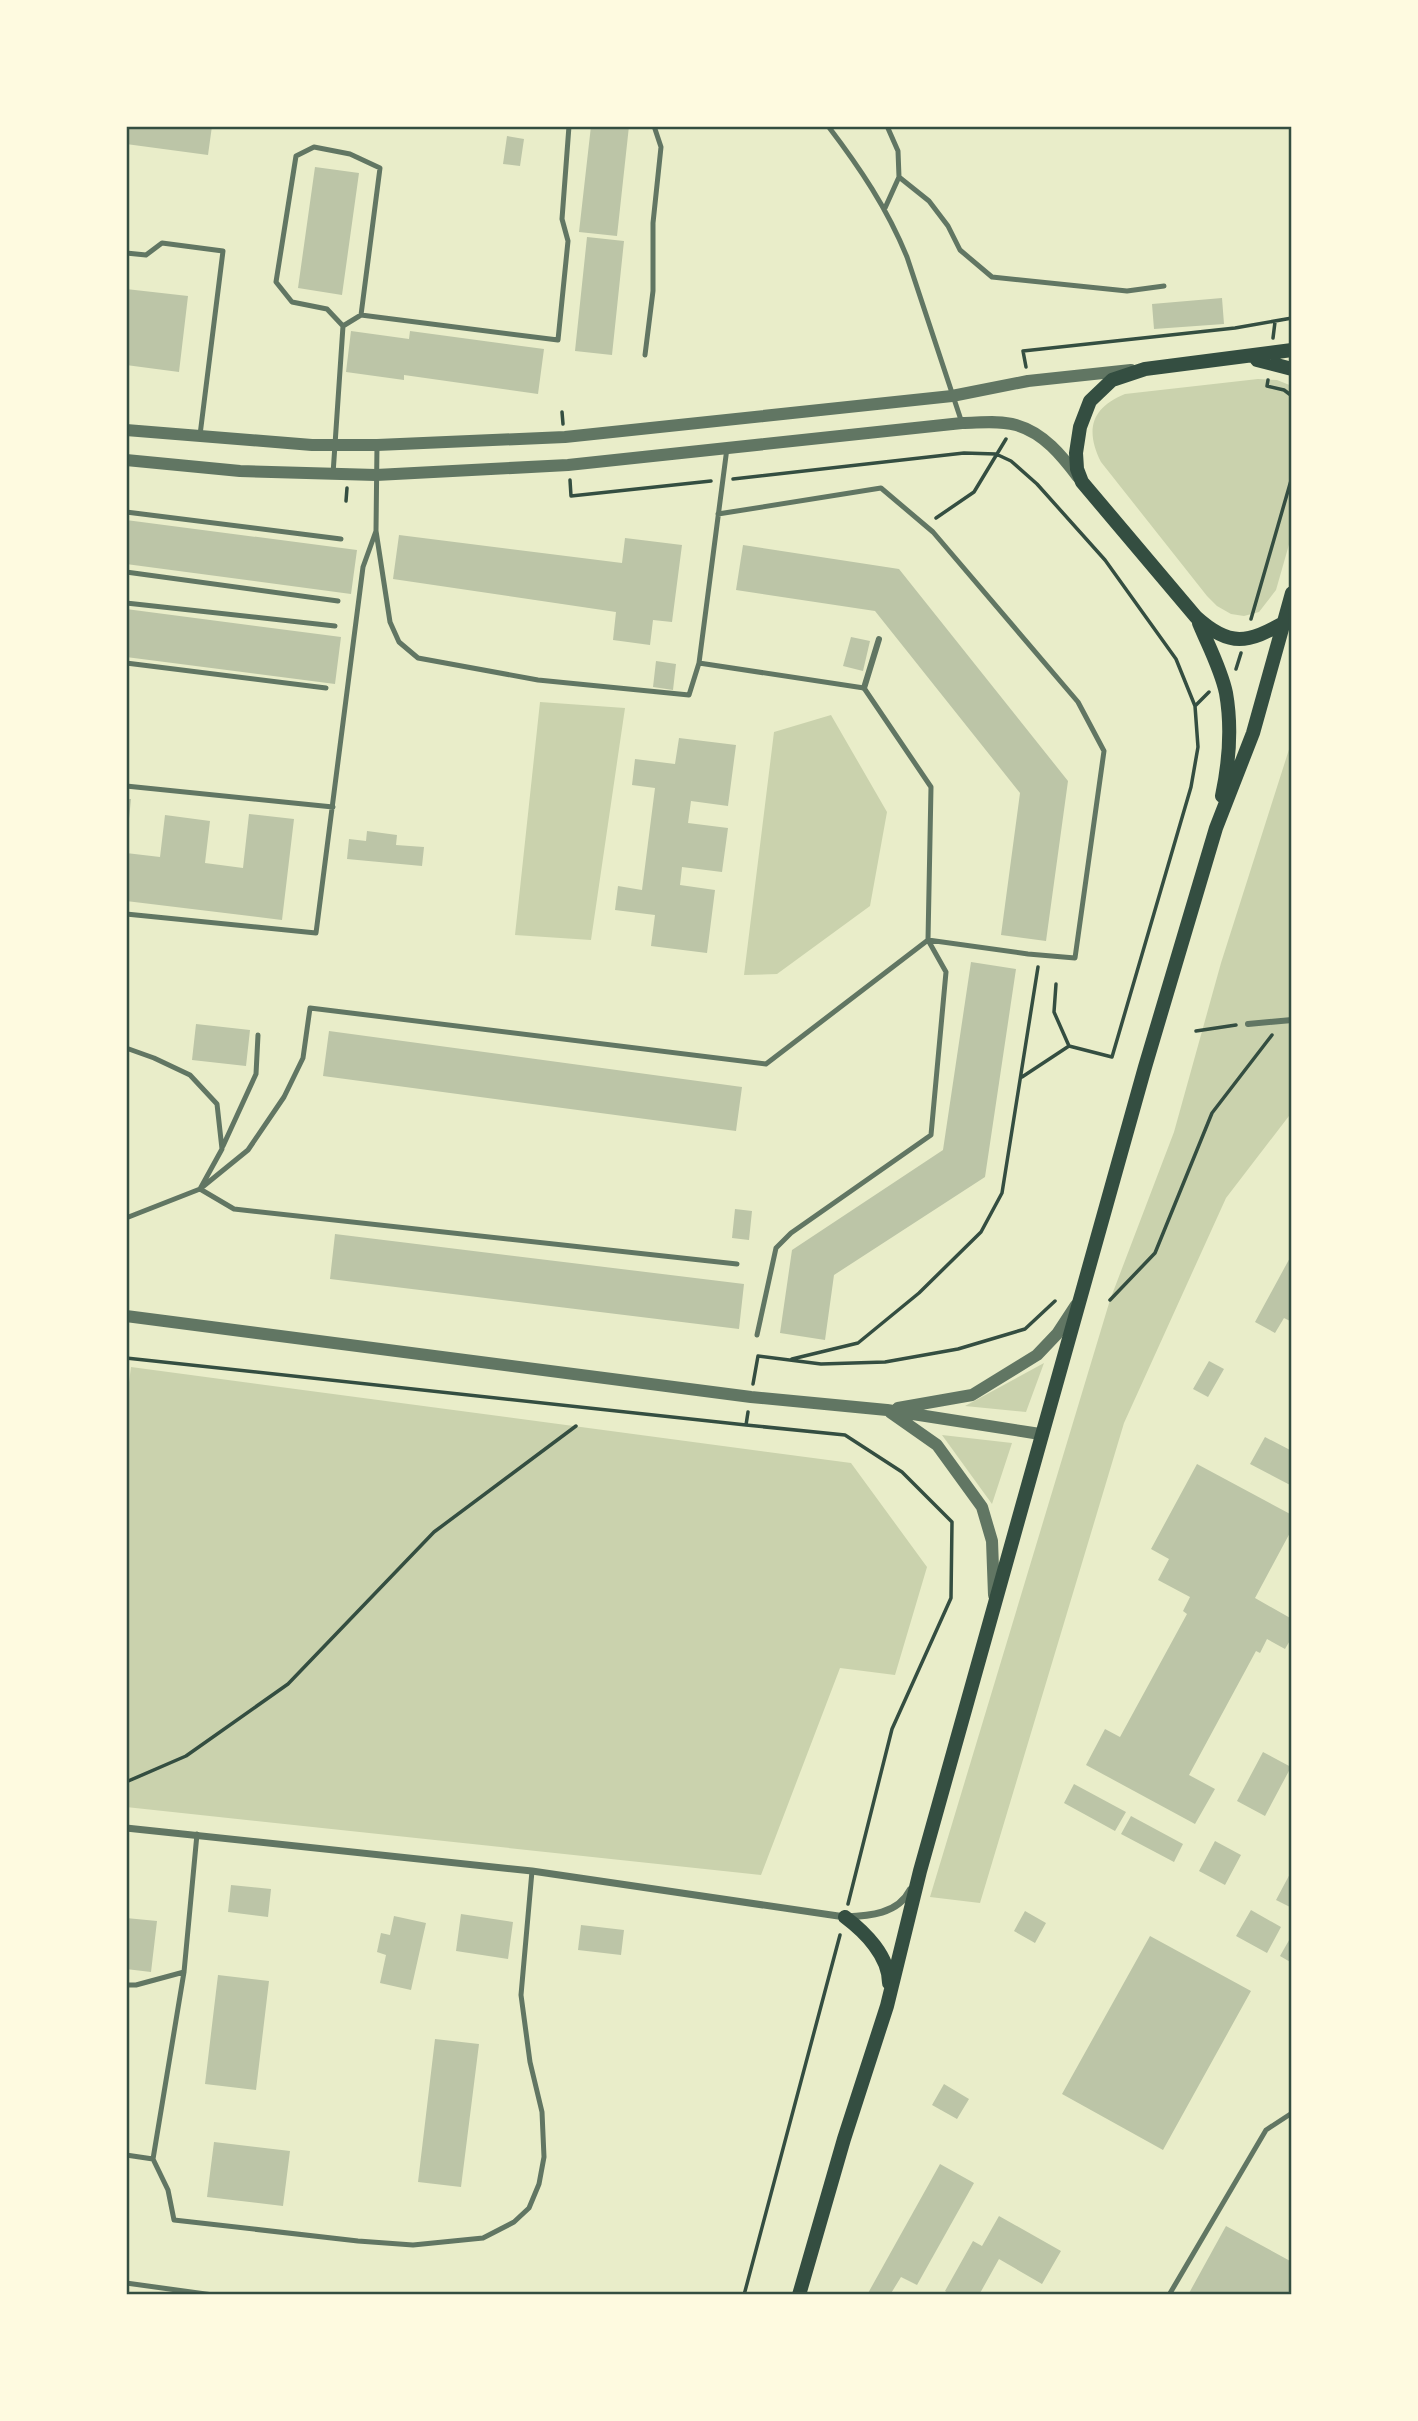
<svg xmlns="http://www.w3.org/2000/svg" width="1418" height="2421" font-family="'Times New Roman',serif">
  <rect width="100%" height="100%" fill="#e9edc9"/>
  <path fill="#cad2ad" d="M1258,379L1277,380L1292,386V534L1276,590L1259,612L1244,616L1231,614L1217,606L1207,596L1101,462C1085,430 1091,408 1125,394Z
    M540,702L625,708L591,940L515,935Z
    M831,715L887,812L870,906L777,974L744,975L774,732Z
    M1292,740V1112L1226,1198L1124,1423L980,1903L930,1897L1110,1300L1174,1132L1221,963Z
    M1044,1363L1026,1412L965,1406Z
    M131,1367L851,1463L927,1567L895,1675L840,1668L761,1875L126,1807V1406Z
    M942,1435L1012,1443L992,1504Z"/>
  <path fill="#bcc5a7" d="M126,126H212L208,155L126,144Z
    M591,126H629L617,236L579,232Z
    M507,136L524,139L520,166L503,164Z
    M315,167L359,173L342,295L298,288Z
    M587,237L624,241L612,355L575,351Z
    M126,289L188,296L179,372L126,365Z
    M1222,298L1224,324L1154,329L1152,304Z
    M351,331L409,339L410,331L544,349L538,394L404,375V380L346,372Z
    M126,520L357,550L351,594L126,564Z
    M399,535L622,563L625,538L682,545L672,622L653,620L650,645L613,640L616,612L393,579Z
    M743,545L899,569L1068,781L1046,941L1001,935L1020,793L875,611L736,590Z
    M126,609L341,637L335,684L126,657Z
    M851,637L870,641L863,671L843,666Z
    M656,661L676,664L673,690L653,687Z
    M679,738L736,745L728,806L691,801L688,823L728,828L722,872L682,867L680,885L715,890L707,953L651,946L655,915L615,910L618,886L642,890L655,788L632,785L635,759L675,764Z
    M126,799H131L128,829L126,828Z
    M249,814L294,819L282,920L126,901V853L160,857L165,815L210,821L205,863L243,868Z
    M367,831L397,835L396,845L424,847L422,866L347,859L349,839L366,841Z
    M971,962L1016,969L985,1177L834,1275L825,1340L780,1333L792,1250L943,1150Z
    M196,1024L250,1030L246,1066L192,1060Z
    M329,1031L742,1087L736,1131L323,1076Z
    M735,1209L752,1211L749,1240L732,1238Z
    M335,1234L744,1284L739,1329L330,1279Z
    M1292,1254V1322L1284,1318L1275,1333L1255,1322Z
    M1209,1361L1224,1369L1208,1397L1193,1389Z
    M1265,1437L1292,1451V1486L1250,1464Z
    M1197,1464L1292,1515V1529L1255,1598L1292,1619V1637L1285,1649L1267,1639L1260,1653L1256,1651L1189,1775L1215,1789L1195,1824L1086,1765L1105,1729L1120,1737L1187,1614L1183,1611L1190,1597L1158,1580L1169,1559L1151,1549Z
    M1263,1752L1291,1767L1265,1816L1237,1801Z
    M1074,1784L1126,1812L1115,1831L1064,1803Z
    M1131,1816L1183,1844L1174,1862L1121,1834Z
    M1215,1841L1241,1855L1225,1885L1199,1871Z
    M1292,1870V1908L1276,1900Z
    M231,1885L271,1889L268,1917L228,1912Z
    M1251,1910L1281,1927L1267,1953L1236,1936Z
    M1025,1911L1046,1923L1035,1943L1014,1931Z
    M461,1914L513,1922L508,1959L456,1951Z
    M394,1916L426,1923L411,1990L380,1983L386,1955L377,1952L381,1933L390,1935Z
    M126,1918L157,1921L151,1972L126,1969Z
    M581,1925L624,1930L621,1955L578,1950Z
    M1292,1935V1963L1280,1956Z
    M1150,1936L1251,1991L1163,2150L1062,2094Z
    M218,1975L269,1981L256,2090L205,2084Z
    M435,2039L479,2044L461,2187L418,2182Z
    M944,2084L969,2099L957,2119L932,2105Z
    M214,2142L290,2151L283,2206L207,2197Z
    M940,2164L974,2183L917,2285L901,2277L890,2295H867Z
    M999,2216L1061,2251L1042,2284L999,2259L979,2295H951L945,2291L973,2241L982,2246Z
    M1226,2226L1292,2262V2295H1188Z"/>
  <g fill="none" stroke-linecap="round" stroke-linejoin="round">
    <path stroke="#344e41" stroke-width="3.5" d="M1273,338L1275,322
      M1026,367L1023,351L1235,328L1292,318
      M1268,380L1267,386L1284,390L1292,396
      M562,412L563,424
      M733,479L964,453L996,454L1011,461L1037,484L1105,560L1176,659L1195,706
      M570,480L571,496L711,481
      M346,501L347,488
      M936,518L974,492L1006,439
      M1251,619L1292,477
      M1236,669L1241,653
      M1056,984L1054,1012L1069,1046L1112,1057L1191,787L1198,747L1195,706L1209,692
      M1196,1031L1236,1025
      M1022,1077L1069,1046
      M1110,1300L1155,1253L1212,1113L1272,1035
      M126,1358L746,1425
      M792,1359L858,1343L919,1293L981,1232L1002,1193L1038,967
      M753,1384L758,1356L821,1364L885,1362L958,1349L1025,1329L1055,1301
      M748,1412L746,1425L845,1435L902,1472L952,1522L951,1598L892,1729L848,1904
      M126,1782L186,1756L288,1684L434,1532L576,1426
      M744,2295L840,1935"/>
    <path stroke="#617663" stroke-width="5" d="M828,126C860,168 887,208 907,257L962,423
      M899,177L929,201L948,226L960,250L992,277L1127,291L1164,286
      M885,208L899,177L898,151L887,126
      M126,253L146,255L162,243L223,251L200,435
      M343,326L361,315L558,340L568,241L562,219L569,126
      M645,355L653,291V223L661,147L654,126
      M377,445L376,531L390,622L399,642L418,658L538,680L689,695L699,663
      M727,448L699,663L864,688L931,787L928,940L766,1064L310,1008L303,1058L284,1097L248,1150L200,1189L234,1209L737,1264
      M333,474L343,326L327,309L292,302L276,282L296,156L314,147L350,154L380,168L361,315
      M126,512L341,539
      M718,514L881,488L933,532L1078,702L1104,751L1075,958L1028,954L928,940
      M126,572L338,601
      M126,603L335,626
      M126,663L326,688
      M126,786L333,807
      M126,914L316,933L363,567L376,531
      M126,1048L154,1058L190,1075L217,1104L222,1149L200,1189L126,1218
      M223,1146L256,1074L258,1035
      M757,1335L776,1248L791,1233L931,1135L946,972L928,940
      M126,1985H136L184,1972
      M126,2155L153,2159L184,1972L197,1834
      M153,2159L168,2190L174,2220L358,2241L413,2245L483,2238L514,2222L529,2208L539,2184L544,2157L542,2112L530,2062L521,1995L532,1871
      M126,2283L213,2295
      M1169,2295L1266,2130L1292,2113"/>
    <path stroke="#617663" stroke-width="6" d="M864,688L879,639
      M1248,1024L1292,1020"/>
    <path stroke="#617663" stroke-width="7" d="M126,1828L532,1871L845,1917C869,1916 898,1914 910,1890"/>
    <path stroke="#617663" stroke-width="12" d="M126,430L312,445H377L565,437L952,396L1028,381L1131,370
      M126,460L240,471L376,475L568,465L962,423C979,423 999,420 1016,425C1044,433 1062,456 1078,477
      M126,1316L751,1397L887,1410L1040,1434
      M898,1408L972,1395L1037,1355L1057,1334L1076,1305
      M890,1412L937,1445L982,1507L992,1541L994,1595"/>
    <path stroke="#344e41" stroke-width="14" d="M1257,360L1292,369
      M1285,622C1248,643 1230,648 1196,617L1082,482L1077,469L1076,453L1080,427L1090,401L1112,380L1145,369L1292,350
      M1199,623C1208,645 1221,669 1226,693C1232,727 1229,763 1222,796
      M845,1917C865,1932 889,1956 889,1983
      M799,2295L844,2139L887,2006L920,1871L1145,1067L1216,828L1253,733L1292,593"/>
  </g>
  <rect width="1418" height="2421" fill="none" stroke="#fefae0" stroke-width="256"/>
  <rect x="128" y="128" width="1162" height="2165" fill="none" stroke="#344e41" stroke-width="2.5"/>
</svg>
